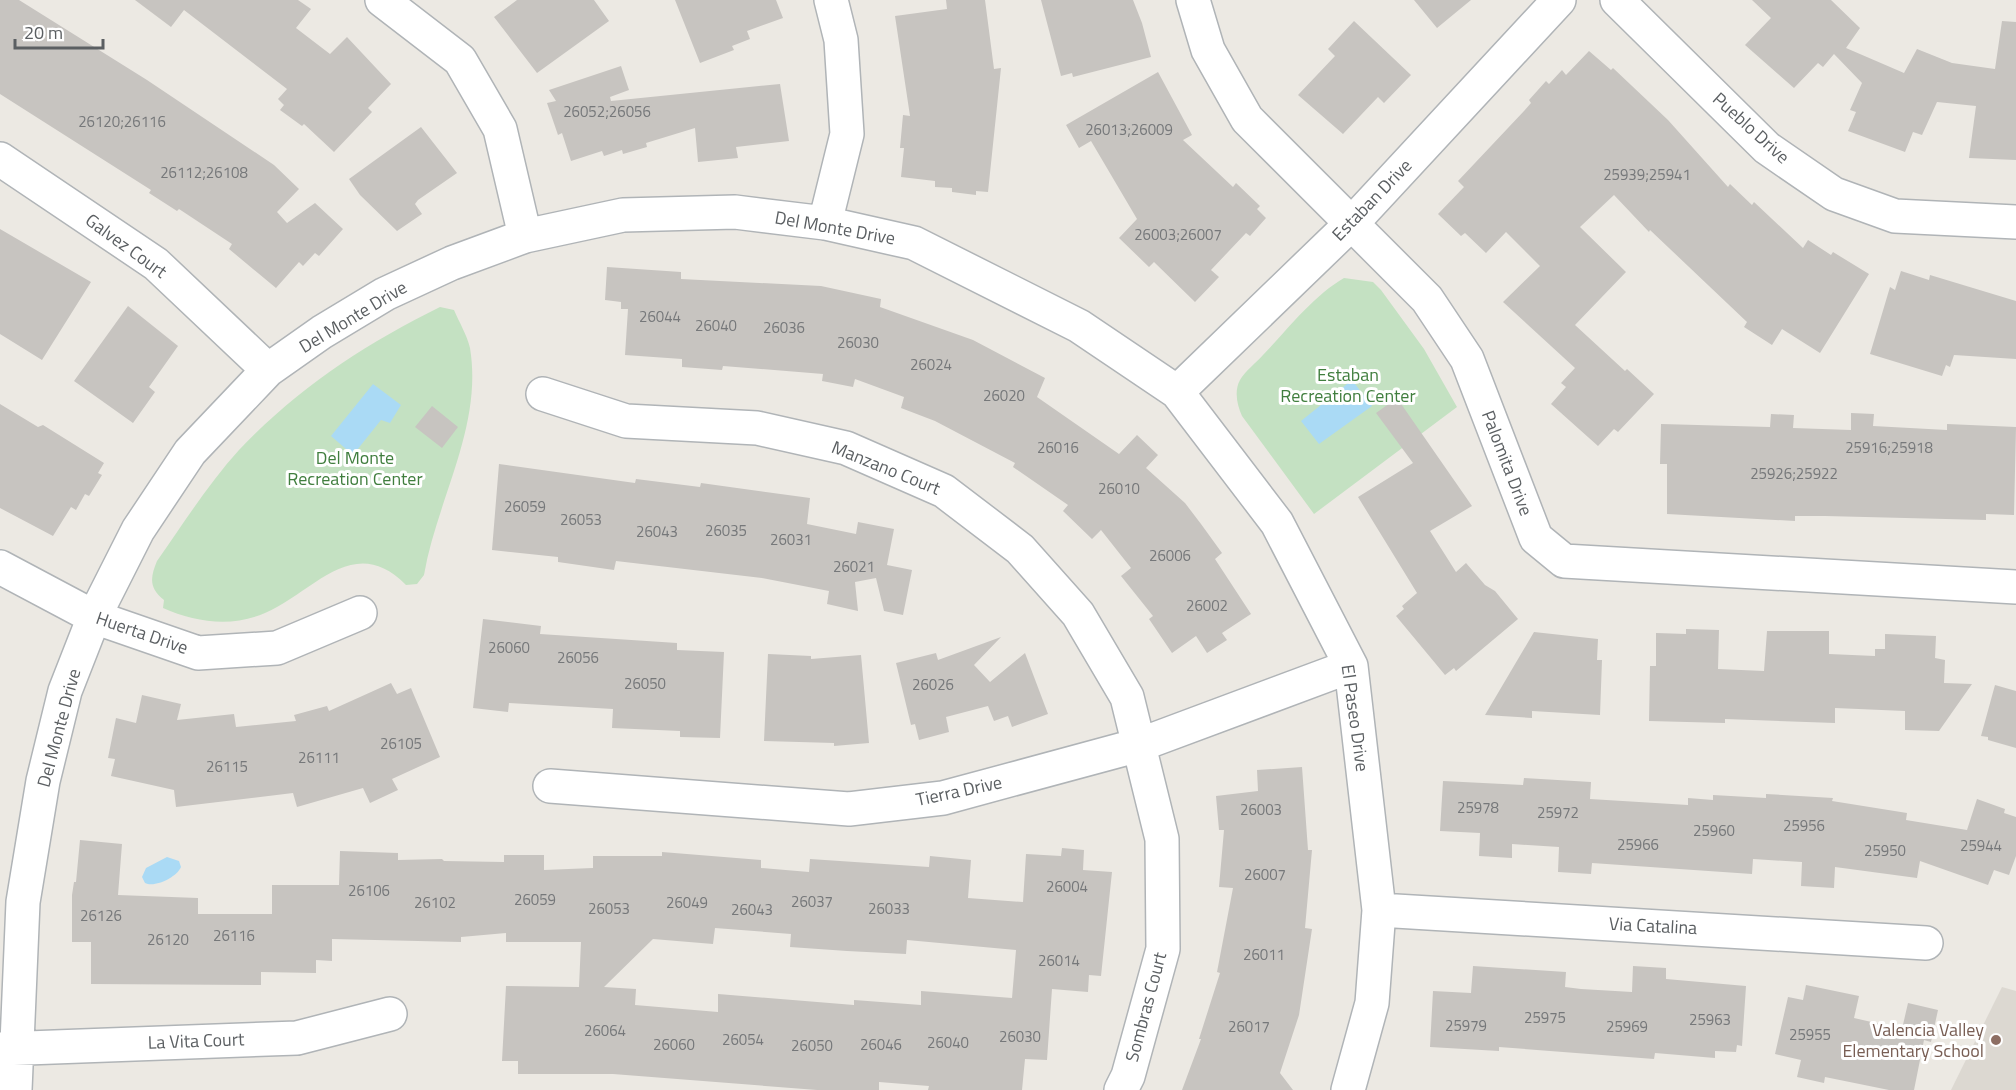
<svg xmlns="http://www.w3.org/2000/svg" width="2016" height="1090" font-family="'Titillium Web',sans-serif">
  <rect width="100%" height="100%" fill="#ece9e3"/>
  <path fill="#dcd8d1" d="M2002,987L2016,991V1090H1951Z"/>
  <path fill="#c4e1c2" d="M1344,278L1373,282L1381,290L1424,349L1457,407L1314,514L1242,416C1237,405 1234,391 1240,380C1245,371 1256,363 1263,355C1288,329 1313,296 1344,278Z
    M440,307L454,310C459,322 467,335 470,348C483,427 437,499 424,575L417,584L406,585C354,532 315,591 265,613C231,628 195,622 163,608L164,600C149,588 150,578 157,561C183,524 209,483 239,450C298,388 365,344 440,307Z"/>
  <path fill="#aadaf5" d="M1352,380L1372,406L1319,444L1301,421Z
    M373,384L401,405L390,423L381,420L353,455L331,436Z
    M167,857L179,861L181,867C177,877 155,888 145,883L142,877L146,868Z"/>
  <path fill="#c7c4c0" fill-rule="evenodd" d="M0,0H19L147,80L274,165L299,189L277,212L287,223L315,203L343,229L319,256L315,253L303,266L299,262L276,288L229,249L232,244L179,209L177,211L149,193L151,190L0,94Z
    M135,0H298L311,9L296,28L330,54L347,37L391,84L368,108L372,112L334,152L304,124L302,126L280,110L284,105L278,99L287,89L184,10L171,27Z
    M517,0H594L609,21L537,73L494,17Z
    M675,0H776L783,18L747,31L750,39L732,46L734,50L700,63Z
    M946,0H985L994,69L1001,68L988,192L976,191V195L952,192V188L935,187V181L901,177L904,148H900L903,115L910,116L895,16L947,9Z
    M1041,0H1133L1142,23L1151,57L1073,77L1072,73L1061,76Z
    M1414,0H1471L1437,28Z
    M1752,0H1831L1860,28L1846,48L1904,73L1917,49L1952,63L1995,69L2002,21L2016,22V160L1969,158L1976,106L1937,102L1922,135L1913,132L1905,152L1848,131L1856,112L1850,110L1862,83L1834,54L1823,67L1818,63L1794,88L1745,45L1771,18Z
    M1354,21L1411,75L1384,103L1378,97L1343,134L1298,95L1335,56L1328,49Z
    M1589,51L1611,70L1613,68L1668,120L1728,187L1730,184L1752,205L1754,202L1803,248L1808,240L1831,255L1833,252L1869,274L1820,353L1782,329L1772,345L1744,327L1747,322L1650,230L1649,232L1614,195L1580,227L1626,272L1575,325L1625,371L1627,369L1654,394L1618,432L1614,429L1598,446L1551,404L1566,387L1561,383L1575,368L1503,302L1540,266L1506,232L1486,253L1465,233L1461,236L1438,214L1464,187L1458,181L1524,111L1531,103L1529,100L1546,81L1549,84L1562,70L1566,75Z
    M621,66L629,90L610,97L611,101L780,84L789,141L736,147L738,158L698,162L695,128L646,143L647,147L623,154L622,150L604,156L602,151L571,161L562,133L558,135L547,103L556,101L549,90Z
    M1158,72L1192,135L1183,140L1233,187L1236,183L1260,206L1257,209L1266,218L1250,236L1246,233L1211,270L1219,277L1195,302L1154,262L1149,267L1119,238L1137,219L1091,141L1079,148L1066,125Z
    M421,127L457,173L418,200L415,204L422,214L397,231L360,195L349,179Z
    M0,229L91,282L42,360L0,334Z
    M607,267L681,272V279L821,286L881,299L880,307L973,340L1045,378L1037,397L1119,454L1137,435L1158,455L1146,468L1185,503L1201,524L1222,553L1215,559L1251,614L1222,633L1227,640L1207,653L1196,636L1172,653L1149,619L1153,616L1121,576L1131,568L1101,530L1092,539L1063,511L1068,505L1013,467L1015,463L935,421L901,408L904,397L855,379L853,387L822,381L823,374L723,366L722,370L682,367V359L625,355L628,309H621V302L605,300Z
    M1901,271L1929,280L1930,275L2016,301V359L1954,355L1950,367L1946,365L1942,376L1870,354L1890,287L1895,290Z
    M128,306L178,346L149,387L155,392L133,423L74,381Z
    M1397,398L1472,506L1430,531L1456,572L1466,563L1485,585L1495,591L1518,619L1456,671L1454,668L1445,675L1396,616L1404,609L1402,606L1417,593L1358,497L1413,463L1376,413Z
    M0,404L38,427L43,425L104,463L98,473L102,475L89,496L85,494L76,510L71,507L53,536L0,508Z
    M432,406L458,427L442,448L415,427Z
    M1851,413L1874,414L1873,426L1947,430V424L2016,427L2014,515L1986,514V520L1825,516H1795V521L1667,514V464H1660L1661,424L1770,427L1771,414L1794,415L1793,428L1851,430Z
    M499,464L635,483L636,479L700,487L701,483L810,498L807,524L856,534L858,522L894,529L887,565L912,570L903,615L884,611L876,578L855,582L858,611L827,604L829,591L762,578L616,561L614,570L558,562V557L492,550Z
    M483,619L541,626L540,634L677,643V650L724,652L720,738L680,737V731L612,728L613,709L509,703L508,712L473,708Z
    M1686,629L1719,630L1718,669L1764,671L1767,631H1829V654L1875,656V649H1885V634L1936,636L1935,658L1945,660L1944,683L1972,684L1939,731L1905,730V711L1835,708V723L1725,719V723L1649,721L1650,666H1656V633L1686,634Z
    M1534,632L1598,639L1597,660H1602L1600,715L1532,711V718L1485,715Z
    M1001,637L974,665L990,682L1025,653L1048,714L1012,727L1008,716L994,721L988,706L946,717L949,732L919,740L915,724L911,725L896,663L936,653L938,660Z
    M768,654L811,656V659L861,655L869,743L834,746V743L764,741Z
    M391,683L397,694L411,688L440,757L392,779L398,790L370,803L363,788L297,807L293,793L176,807L174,790L111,776L115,759L108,758L116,718L136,723L142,695L181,704L177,720L234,714L236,727L296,721L294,715L327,706L329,711Z
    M1995,685L2016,691V748L1988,740V737L1981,736Z
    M1302,767L1308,850H1312L1305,928L1312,929L1299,1015L1280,1073L1293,1090H1182L1201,1039H1199L1220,973L1217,972L1233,888L1219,887L1224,830H1219L1216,796L1258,791L1257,770Z
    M1524,778L1591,782L1590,799L1688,805V798L1713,800V795L1766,798V794L1833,798L1832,801L1907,813L1906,820L1967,830L1977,799L2005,809L2004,813L2016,817V856L2009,875L1994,870L1988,885L1920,861L1917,878L1835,867L1834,888L1801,886L1802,862L1753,859L1752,874L1592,863L1591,874L1558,872L1559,847L1512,844V858L1479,856L1480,833L1440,831L1443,781L1523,785Z
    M80,840L122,844L118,895L198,898V914H272V885H339L340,851L398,853V860L442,859L444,861L504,862V855H544V870L593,868V856H662V852L761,860V868L809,872L810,859L929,867L930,856L971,860L968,898L1023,902L1026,854L1061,856L1062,848L1084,850L1083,870L1112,872L1101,976L1089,975L1088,992L1052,989L1047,1060L1025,1059L1022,1090H928L929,1086L879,1082V1090H817L613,1074H518V1061H502L506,986L579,987L581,942H506V933L461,937V942L332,939V961L316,960V973L261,972V985L91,984V942H72V895L74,882H76ZM715,928L791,934L790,947L847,951L906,954L907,940L1016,950L1012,998L921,991V1005L854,1000V1005L718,994V1012L635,1005L636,989L604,987L653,939L713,944Z
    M1473,966L1566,972L1565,987L1581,989L1632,992L1633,966L1666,968V979L1746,986L1742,1046L1737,1045L1736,1052L1715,1051V1058L1655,1053L1654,1059L1499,1047V1051L1430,1047L1433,991L1471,993Z
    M1806,985L1859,996L1854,1018L1902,1029L1908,1003L1938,1010L1931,1042L1924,1040L1914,1090H1889L1825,1077L1824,1083L1797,1077L1801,1060L1775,1054L1788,997L1803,1000Z"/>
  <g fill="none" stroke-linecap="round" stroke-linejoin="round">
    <defs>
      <path id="minor" d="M382,0L460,60L500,129L525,236
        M1193,0L1208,50L1247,119L1427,299L1467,359L1536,538L1564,561L2016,587
        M1617,0L1767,148L1834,194L1895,216L2016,222
        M0,159L156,264L268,370
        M825,223L847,134L841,40L831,0
        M1177,392L1353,222L1559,0
        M543,394L626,421L757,428L846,448L944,491L1020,549L1078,614L1127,697L1162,839L1163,949L1128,1076L1121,1090
        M0,567L94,617L198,653L277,648L360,613
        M550,786L849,809L943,798L1139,745L1351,666
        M1379,910L1926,943
        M0,1049L297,1038L390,1014
        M15,1090L23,902L43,781L65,691L94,617L138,530L190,452L268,370L322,332L385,294L452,263L525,236L623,215L735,212L825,223L914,243L1079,326L1177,392L1277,523L1351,666L1379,910L1372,1003L1348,1090"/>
    </defs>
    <use href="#minor" stroke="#b0b4b7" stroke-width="36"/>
    <use href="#minor" stroke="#fff" stroke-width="33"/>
  </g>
  <circle fill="#8d6e63" stroke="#fff" stroke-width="2" cx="1996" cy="1040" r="6"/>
  <g text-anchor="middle" stroke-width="6" stroke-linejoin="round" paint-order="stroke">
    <g font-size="15" fill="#76787a">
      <text x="607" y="117">26052;26056</text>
      <text x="122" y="127">26120;26116</text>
      <text x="1129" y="135">26013;26009</text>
      <text x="204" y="178">26112;26108</text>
      <text x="1647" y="180">25939;25941</text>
      <text x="1178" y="240">26003;26007</text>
      <text x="660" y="322">26044</text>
      <text x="716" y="331">26040</text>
      <text x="784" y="333">26036</text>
      <text x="858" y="348">26030</text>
      <text x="931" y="370">26024</text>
      <text x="1004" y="401">26020</text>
      <text x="1058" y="453">26016</text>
      <text x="1889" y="453">25916;25918</text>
      <text x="1794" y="479">25926;25922</text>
      <text x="1119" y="494">26010</text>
      <text x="525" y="512">26059</text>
      <text x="581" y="525">26053</text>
      <text x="726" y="536">26035</text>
      <text x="657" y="537">26043</text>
      <text x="791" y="545">26031</text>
      <text x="1170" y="561">26006</text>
      <text x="854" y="572">26021</text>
      <text x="1207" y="611">26002</text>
      <text x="509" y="653">26060</text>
      <text x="578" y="663">26056</text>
      <text x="645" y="689">26050</text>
      <text x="933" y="690">26026</text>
      <text x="401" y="749">26105</text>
      <text x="319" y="763">26111</text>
      <text x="227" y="772">26115</text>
      <text x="1478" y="813">25978</text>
      <text x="1261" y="815">26003</text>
      <text x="1558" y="818">25972</text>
      <text x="1804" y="831">25956</text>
      <text x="1714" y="836">25960</text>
      <text x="1638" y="850">25966</text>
      <text x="1981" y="851">25944</text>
      <text x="1885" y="856">25950</text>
      <text x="1265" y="880">26007</text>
      <text x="1067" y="892">26004</text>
      <text x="369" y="896">26106</text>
      <text x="535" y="905">26059</text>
      <text x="812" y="907">26037</text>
      <text x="435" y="908">26102</text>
      <text x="687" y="908">26049</text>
      <text x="609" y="914">26053</text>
      <text x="889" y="914">26033</text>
      <text x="752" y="915">26043</text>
      <text x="101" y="921">26126</text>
      <text x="234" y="941">26116</text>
      <text x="168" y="945">26120</text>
      <text x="1264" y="960">26011</text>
      <text x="1059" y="966">26014</text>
      <text x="1545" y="1023">25975</text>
      <text x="1710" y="1025">25963</text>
      <text x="1466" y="1031">25979</text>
      <text x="1249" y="1032">26017</text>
      <text x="1627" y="1032">25969</text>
      <text x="605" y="1036">26064</text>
      <text x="1810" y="1040">25955</text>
      <text x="1020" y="1042">26030</text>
      <text x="743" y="1045">26054</text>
      <text x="948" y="1048">26040</text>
      <text x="674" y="1050">26060</text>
      <text x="881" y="1050">26046</text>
      <text x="812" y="1051">26050</text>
    </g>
    <g font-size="18" fill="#5b5f62" stroke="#fff">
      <text transform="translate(1751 128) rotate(42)" y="6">Pueblo Drive</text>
      <text transform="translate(1372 200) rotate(-46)" y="6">Estaban Drive</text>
      <text transform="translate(835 228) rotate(10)" y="6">Del Monte Drive</text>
      <text transform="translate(126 246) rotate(36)" y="6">Galvez Court</text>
      <text transform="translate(353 317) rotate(-31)" y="6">Del Monte Drive</text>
      <text transform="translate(1507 463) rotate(69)" y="6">Palomita Drive</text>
      <text transform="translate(886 468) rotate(22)" y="6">Manzano Court</text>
      <text transform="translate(142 633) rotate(19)" y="6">Huerta Drive</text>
      <text transform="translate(1355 718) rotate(82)" y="6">El Paseo Drive</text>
      <text transform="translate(59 728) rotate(-75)" y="6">Del Monte Drive</text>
      <text transform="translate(959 791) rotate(-12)" y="6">Tierra Drive</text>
      <text transform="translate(1653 926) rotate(3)" y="6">Via Catalina</text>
      <text transform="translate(1146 1007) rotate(-75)" y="6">Sombras Court</text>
      <text transform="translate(196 1041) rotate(-2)" y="6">La Vita Court</text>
    </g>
    <g font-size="18" fill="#407e3e" stroke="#fff">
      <text x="1348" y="381">Estaban<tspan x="1348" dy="21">Recreation Center</tspan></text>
      <text x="355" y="464">Del Monte<tspan x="355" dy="21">Recreation Center</tspan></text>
    </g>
    <g font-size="18" fill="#785e54" stroke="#fff" text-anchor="end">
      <text x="1984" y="1036">Valencia Valley<tspan x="1984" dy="21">Elementary School</tspan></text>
    </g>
  </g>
  <path d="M15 39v9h88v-9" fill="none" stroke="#5b5f62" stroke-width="3"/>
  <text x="24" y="39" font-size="18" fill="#5b5f62" stroke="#ffffff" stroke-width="4.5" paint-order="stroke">20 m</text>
</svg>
